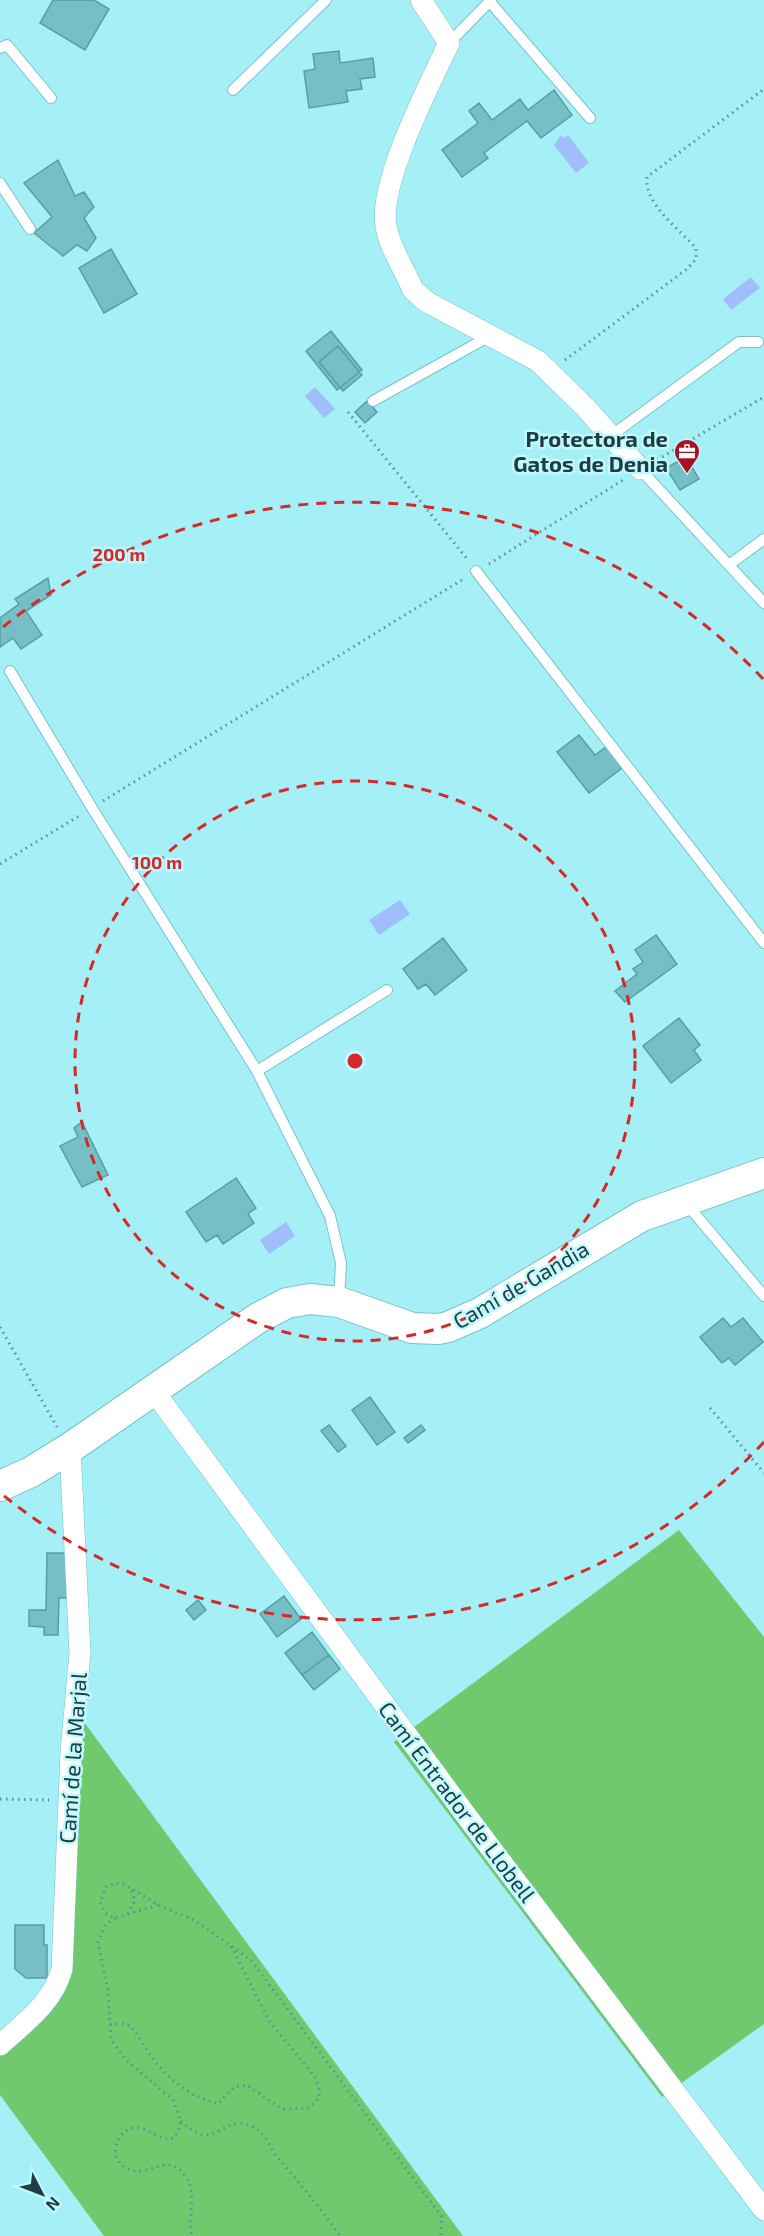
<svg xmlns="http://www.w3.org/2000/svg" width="764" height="2236" font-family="'Exo 2',sans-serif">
  <rect width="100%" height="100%" fill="#a5eff6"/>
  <path fill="#70ca6d" d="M679,1530L764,1637V2024L662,2097L394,1742Z
    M84,1722L463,2236H104L0,2095V2055L44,2019L55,2004L71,1963Z"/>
  <path fill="#9fbefb" d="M561,135L563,138L568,135L589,163L576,173L554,145Z
    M751,277L760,288L731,310L723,299Z
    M315,387L335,409L324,418L305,396Z
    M400,900L410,914L379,935L369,920Z
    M286,1222L295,1236L269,1254L260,1240Z"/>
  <path fill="#76bfc6" stroke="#569fa6" stroke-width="1.5" d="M53,0H94L109,9L85,50L40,23Z
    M339,51L340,63L373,58L375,77L360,79L362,89L346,91L348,102L309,108L304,71L315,69L313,54Z
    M554,90L572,115L541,138L527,121L484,153L488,158L462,177L442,150L478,123L469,111L479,103L492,120L520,99L528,110Z
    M58,160L75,196L84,192L94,207L84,218L96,238L87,251L77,245L63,256L34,233L52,217L24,183Z
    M111,249L137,294L104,313L79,268Z
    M331,331L362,370L337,390L306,351Z
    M338,346L362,375L343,391L319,362Z
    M367,401L377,412L365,423L355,412Z
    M686,457L699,479L680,490L666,468Z
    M48,578L51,595L26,611L42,635L21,649L13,638L0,647V618L19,604L15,599Z
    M579,735L595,755L606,747L622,768L589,793L557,752Z
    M656,935L677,964L625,1002L615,991L637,974L633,969L643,962L635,950Z
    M443,938L467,970L435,995L426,984L418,989L403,969Z
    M679,1018L700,1045L694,1050L701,1060L671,1083L643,1046Z
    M82,1122L108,1175L82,1187L60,1146L78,1137L74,1128Z
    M236,1178L256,1208L248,1214L254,1223L223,1244L217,1235L206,1242L186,1212Z
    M723,1318L731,1327L743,1318L763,1342L735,1365L729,1358L722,1363L700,1337Z
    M370,1397L395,1432L377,1445L352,1410Z
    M329,1425L346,1446L338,1452L321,1431Z
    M421,1425L425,1430L408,1443L404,1438Z
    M47,1553H71V1598H59L58,1635H44V1627L29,1626V1610H46Z
    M284,1596L301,1619L277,1637L260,1614Z
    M198,1600L206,1610L194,1620L186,1610Z
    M312,1632L329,1655L302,1675L285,1653Z
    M329,1655L340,1669L314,1690L302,1675Z
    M15,1925H44V1945H47V1978H26L15,1969Z"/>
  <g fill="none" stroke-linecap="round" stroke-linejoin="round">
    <defs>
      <path id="service" d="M490,2L590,118
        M449,43L491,0
        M0,48L7,45L51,98
        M233,90L326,0
        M0,183L30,229
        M373,401L490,336
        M612,435L739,342H758
        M640,469L764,603
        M730,564L764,539
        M476,571L764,943
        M10,671L92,808L257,1071L330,1216L341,1263L339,1299
        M257,1071L387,990
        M685,1202L764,1296"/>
      <path id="minor" d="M421,0L449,43C430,83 378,184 386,226C389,245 401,264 409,281L413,290L427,302L538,361L586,408L640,469
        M153,1390L465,1814L764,2210
        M0,2045C25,2022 53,2003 62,1969L71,1752L80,1653L70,1448"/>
      <path id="secondary" d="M0,1486L31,1472L70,1448L258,1318L287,1303L310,1299L339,1302L412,1328L438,1329L448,1327L480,1313L642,1216L764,1173"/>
    </defs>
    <use href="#service" stroke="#79c2c9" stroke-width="12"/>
    <use href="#minor" stroke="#79c2c9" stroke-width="22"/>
    <use href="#secondary" stroke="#79c2c9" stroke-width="32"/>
    <path stroke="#5d9095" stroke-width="3" stroke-dasharray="1.5 4.5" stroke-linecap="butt" d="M565,360L687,269L696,259V248C679,229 644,204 647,177L764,89
      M348,412L468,560
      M657,460L764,397
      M489,564L623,480
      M103,801L465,578
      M0,864L79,816
      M0,1327L57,1427
      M710,1408L764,1473
      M0,1799L49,1800
      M158,1905L115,1918L105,1913L100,1902L106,1887L116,1883L126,1885L158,1905L194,1920L251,1960L442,2217L441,2236
      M128,1914L135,1900L130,1888
      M115,1918L105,1925L98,1942L108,1991L111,2039L125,2059L173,2100L181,2121C173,2159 153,2125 134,2128C114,2131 108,2160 128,2169C148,2179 165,2152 183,2173C200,2193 186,2215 192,2236
      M110,2024H125L132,2027L155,2062L172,2080L195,2096L218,2104L234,2087L247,2085L282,2109L308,2108L319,2098V2088L315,2077L270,2022L231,1946
      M181,2121C216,2155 219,2114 251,2126C266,2132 268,2146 277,2157C299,2183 321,2208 340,2236"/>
    <use href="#service" stroke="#fff" stroke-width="10"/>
    <use href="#minor" stroke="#fff" stroke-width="21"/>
    <use href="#secondary" stroke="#fff" stroke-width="30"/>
  </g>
  <g fill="none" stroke="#d62828" stroke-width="3" stroke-dasharray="10 8">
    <circle cx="355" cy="1061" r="280"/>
    <path d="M764 1442A559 559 0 0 1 3 1495M3 627A559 559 0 0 1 764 680"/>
  </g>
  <defs>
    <symbol id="office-pin" viewBox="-11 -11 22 30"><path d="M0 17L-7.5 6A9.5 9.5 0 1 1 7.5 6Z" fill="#a81124" stroke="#c0faff"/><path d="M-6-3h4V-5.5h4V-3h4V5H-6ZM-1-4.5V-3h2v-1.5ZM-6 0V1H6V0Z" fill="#fff"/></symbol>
  </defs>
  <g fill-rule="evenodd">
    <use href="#office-pin" x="672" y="437" width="30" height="40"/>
  </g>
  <g text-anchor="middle" stroke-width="5" stroke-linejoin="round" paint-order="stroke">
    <g font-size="22" font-weight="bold" fill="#1f3e41" stroke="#c0faff" text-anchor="end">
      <text x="668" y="447">Protectora de<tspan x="668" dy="25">Gatos de Denia</tspan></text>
    </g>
    <g font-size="22" fill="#1f3e41" stroke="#c0faff">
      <text transform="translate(521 1285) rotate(-30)" y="8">Camí de Gandia</text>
      <text transform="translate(73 1758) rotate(-86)" y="8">Camí de la Marjal</text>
      <text transform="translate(457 1802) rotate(53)" y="8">Camí Entrador de Llobell</text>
    </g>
  </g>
  <circle cx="355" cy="1061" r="9" fill="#d62828" stroke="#c0faff" stroke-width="3"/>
  <g font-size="18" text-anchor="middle" font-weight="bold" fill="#d62828" stroke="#c0faff" stroke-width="5" stroke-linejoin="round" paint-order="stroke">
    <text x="119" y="561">200 m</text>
    <text x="157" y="869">100 m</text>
  </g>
  <g transform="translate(42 2194) rotate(132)" stroke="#c0faff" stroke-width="4.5" paint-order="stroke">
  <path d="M0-4.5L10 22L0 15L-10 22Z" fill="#1f3e41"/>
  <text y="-9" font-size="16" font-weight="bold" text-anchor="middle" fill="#1f3e41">N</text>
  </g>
</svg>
